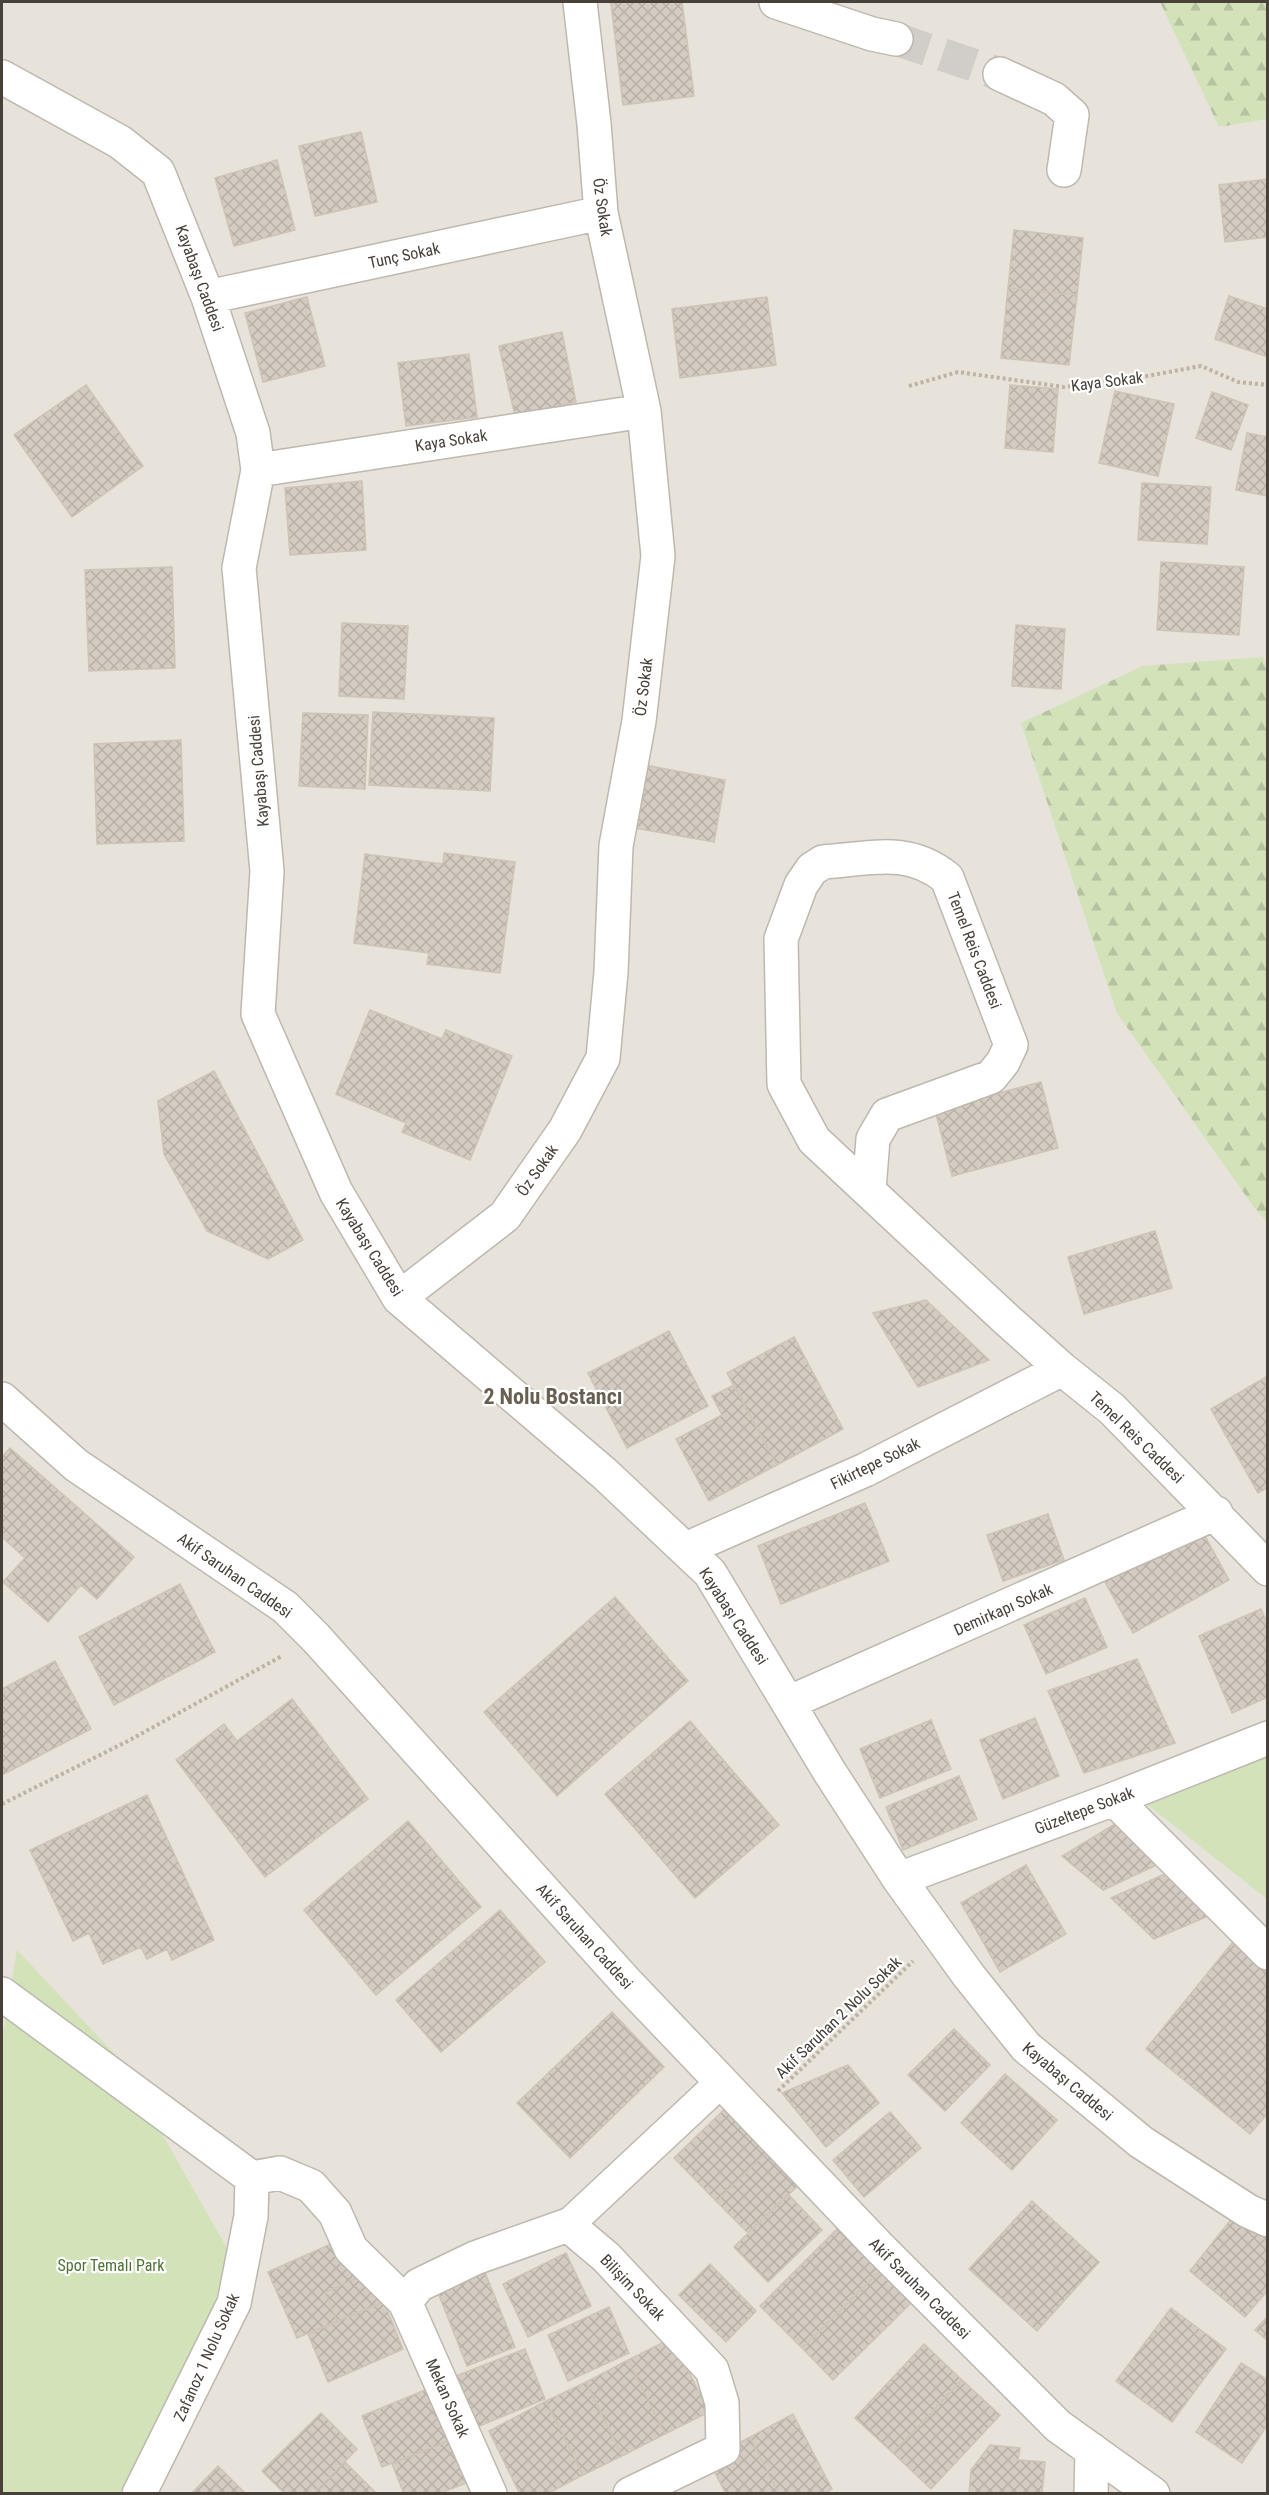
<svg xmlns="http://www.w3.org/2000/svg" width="1269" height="2495" font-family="'Roboto Condensed',sans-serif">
  <defs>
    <pattern id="forest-firs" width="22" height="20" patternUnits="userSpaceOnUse" patternTransform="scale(1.5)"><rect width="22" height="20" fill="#d2e2b9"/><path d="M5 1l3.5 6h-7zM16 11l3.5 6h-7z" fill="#b6c3a0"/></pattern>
    <pattern id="building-cross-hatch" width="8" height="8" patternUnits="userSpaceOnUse" patternTransform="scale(1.5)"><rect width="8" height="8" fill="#d4ccc2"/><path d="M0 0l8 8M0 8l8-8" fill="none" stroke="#b7b0a7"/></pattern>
  </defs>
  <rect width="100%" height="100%" fill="#f4f0eb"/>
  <path fill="#e7e2da" d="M2,2H1267V2493H2Z"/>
  <path fill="url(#forest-firs)" d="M1160,2H1267V119L1219,127Z
    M1263,657L1268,674L1267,1222L1253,1206L1117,1013L1021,723L1143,666Z"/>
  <path fill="#d2e2b9" d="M1267,1745V1899L1129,1790Z
    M17,1950L120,2060L228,2250L197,2375L149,2493L2,2494V2041Z"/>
  <path fill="url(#building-cross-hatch)" stroke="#cec3b6" stroke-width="1.5" d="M620,2H682L694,96L623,105L611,3Z
    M361,132L377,202L315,216L299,146Z
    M277,160L295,230L234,246L215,178Z
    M1268,179V237L1225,242L1219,185Z
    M1014,230L1083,238L1077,295L1008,288Z
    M1008,288L1077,295L1069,365L1001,358Z
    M1229,296L1268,309V357L1215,339Z
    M307,297L325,366L263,382L245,313Z
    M767,297L776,365L680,378L672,309Z
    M562,332L576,402L515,416L499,346Z
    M469,354L477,417L406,426L398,363Z
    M86,385L143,466L72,517L14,435Z
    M1010,385L1058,389L1053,452L1005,448Z
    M1115,391L1174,404L1158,476L1099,463Z
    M1212,392L1248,405L1231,450L1196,438Z
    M1247,433L1268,437V496L1236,490Z
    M362,481L366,550L290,555L285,488Z
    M1142,483L1211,487L1207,544L1138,540Z
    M1161,562L1244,567L1239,635L1157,630Z
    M172,567L175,668L89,671L85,570Z
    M342,623L408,626L404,699L339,696Z
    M1016,625L1065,629L1061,689L1012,686Z
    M373,712L494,718L490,791L369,785Z
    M303,713L368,715L365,789L299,786Z
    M181,740L184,841L97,844L94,744Z
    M645,765L725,780L714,842L634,828Z
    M444,853L515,862L500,973L427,964L429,953L354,943L365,854L443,864Z
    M370,1010L442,1039L446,1030L512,1056L470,1160L402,1132L406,1123L336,1094Z
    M214,1071L303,1240L268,1259L207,1231L164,1154L158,1101Z
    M1041,1082L1058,1148L952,1176L935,1110Z
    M1155,1231L1172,1288L1084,1314L1068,1257Z
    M926,1300L989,1360L918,1387L873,1313Z
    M669,1331L708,1406L627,1448L588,1373Z
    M794,1337L843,1429L777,1465L727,1373Z
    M1266,1377L1268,1487L1258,1493L1211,1409Z
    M734,1385L777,1465L709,1501L676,1439L722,1415L712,1396Z
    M10,1448L134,1557L97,1599L81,1585L48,1622L3,1582L25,1558L2,1537V1457Z
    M865,1503L889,1561L781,1604L758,1546Z
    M1048,1514L1064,1560L1003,1581L987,1535Z
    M1200,1527L1229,1580L1133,1633L1104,1580Z
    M180,1584L215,1652L114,1705L79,1637Z
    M615,1597L688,1681L557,1796L484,1712Z
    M1085,1598L1107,1647L1046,1674L1024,1625Z
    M1261,1609L1268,1625V1697L1232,1713L1199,1636Z
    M1137,1659L1175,1743L1084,1773L1048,1691Z
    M55,1661L91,1729L2,1775V1689Z
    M292,1699L368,1799L265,1877L176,1760L224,1724L237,1741Z
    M1035,1718L1059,1776L1003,1799L980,1740Z
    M931,1720L951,1769L880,1798L860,1749Z
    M690,1721L779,1825L695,1898L605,1794Z
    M959,1776L977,1819L903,1850L886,1807Z
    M147,1795L214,1940L172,1960L167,1949L147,1959L141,1947L103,1964L89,1933L73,1941L30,1850Z
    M408,1821L481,1907L376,1995L304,1910Z
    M1115,1824L1163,1862L1103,1890L1062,1856Z
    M1026,1865L1066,1934L1000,1972L961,1903Z
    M1174,1870L1218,1912L1154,1939L1111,1898Z
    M500,1910L545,1962L441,2052L396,2000Z
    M1232,1943L1268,1972V2113L1250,2134L1146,2049Z
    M612,2012L664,2067L570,2158L517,2103Z
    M954,2029L990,2065L945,2111L908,2075Z
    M848,2065L879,2103L826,2147L782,2093Z
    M1005,2074L1057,2120L1012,2170L961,2123Z
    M731,2103L773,2146L716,2201L674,2158Z
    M890,2112L921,2148L864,2197L833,2160Z
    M773,2146L805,2179L748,2233L716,2201Z
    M788,2194L822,2230L768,2282L734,2247Z
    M1032,2201L1099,2262L1037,2331L969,2269Z
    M1237,2212L1268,2236V2290L1245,2317L1190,2271Z
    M838,2228L880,2271L802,2348L760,2306Z
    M333,2243L371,2272L325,2292L337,2321L297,2338L268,2272Z
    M566,2253L591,2306L528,2337L503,2284Z
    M710,2264L756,2311L726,2342L679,2295Z
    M482,2265L515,2347L467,2366L435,2285Z
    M880,2271L912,2302L833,2380L802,2348Z
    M371,2272L384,2302L337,2321L325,2292Z
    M384,2302L403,2349L328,2382L308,2334Z
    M609,2307L629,2353L568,2381L548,2335Z
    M1171,2308L1226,2349L1172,2422L1116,2381Z
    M1268,2316V2341L1255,2330Z
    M672,2338L709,2412L665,2434L628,2360Z
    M924,2344L962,2380L893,2453L855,2418Z
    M525,2349L545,2399L477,2427L456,2376Z
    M628,2360L665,2434L622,2456L586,2382Z
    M1241,2363L1268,2380V2424L1242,2463L1196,2432Z
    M962,2380L1000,2415L931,2489L893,2453Z
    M586,2382L622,2456L583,2475L546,2401Z
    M430,2388L451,2440L382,2467L362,2416Z
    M546,2401L583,2475L547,2494H520L489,2431Z
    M321,2413L357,2449L313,2494H285L262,2471Z
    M793,2414L832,2489L824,2494H779L750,2437Z
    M750,2437L779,2494H726L708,2459Z
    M451,2440L468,2482L439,2494H404L392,2464Z
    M990,2445L1020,2448L1018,2460L1045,2462L1042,2494H969L971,2470Z
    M345,2462L377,2494H313Z
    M218,2466L246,2494H191Z"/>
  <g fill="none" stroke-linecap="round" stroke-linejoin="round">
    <path stroke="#d1cdc8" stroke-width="33" stroke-dasharray="33 16" stroke-linecap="butt" d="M896,39L1000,74"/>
    <defs>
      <path id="pedestrian" d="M568,2225L721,2082"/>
      <path id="minor" d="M776,2L872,34L896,39
        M1000,74L1054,99L1072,115L1064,170
        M2,77L120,142L158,172L208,297L253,433L258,470L239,568L267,871L258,1014L336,1192L399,1298L605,1474L710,1573L829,1771L899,1879L969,1976L1026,2047L1141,2142L1248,2211L1268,2220
        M208,297L601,213
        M258,470L644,411
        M869,1189L873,1139L887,1115L991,1077L1003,1062L1011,1045L947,878C907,846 871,859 823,862L812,869L801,885L781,939L784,1084L814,1140L1006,1319L1062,1369L1112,1409L1268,1569
        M399,1298L505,1216L565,1130L603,1058L611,972L616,846L639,721L658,556L644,411L601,213L594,124L580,2
        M686,1549L865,1470L1062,1369
        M788,1703L1216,1513
        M1114,1799L1268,1953
        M899,1879L1114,1799L1268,1738
        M2,1994L252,2178
        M405,2302L490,2494
        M139,2494L234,2303L251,2216L252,2178L280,2173L311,2186L335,2213L351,2249L405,2302L419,2285L475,2258L568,2225L606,2257L712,2370L722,2403L723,2449L630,2494
        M1091,2494L1092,2450"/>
      <path id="tertiary" d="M2,1399L76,1465L285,1607L316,1638L628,1984L879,2247L1058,2426L1153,2494"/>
    </defs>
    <use href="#pedestrian" stroke="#beb8af" stroke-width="33"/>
    <use href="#minor" stroke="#beb8af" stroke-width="36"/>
    <use href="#tertiary" stroke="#beb8af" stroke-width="36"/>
    <path stroke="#beb2a2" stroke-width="4" stroke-dasharray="3 3" stroke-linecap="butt" d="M909,386L958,372L1064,387L1142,377L1201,366L1238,382L1268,385
      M2,1804L128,1741L282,1656
      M778,2091L913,1961"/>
    <use href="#pedestrian" stroke="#fff" stroke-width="30"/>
    <use href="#minor" stroke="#fff" stroke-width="33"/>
    <use href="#tertiary" stroke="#fff" stroke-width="33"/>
  </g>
  <g text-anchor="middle" stroke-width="4.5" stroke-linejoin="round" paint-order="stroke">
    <g font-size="16" fill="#47413a" stroke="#fff">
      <text transform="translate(603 207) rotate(82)" y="6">Öz Sokak</text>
      <text transform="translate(404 255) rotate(-12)" y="6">Tunç Sokak</text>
      <text transform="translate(200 278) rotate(70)" y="6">Kayabaşı Caddesi</text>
      <text transform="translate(1107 381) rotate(-7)" y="6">Kaya Sokak</text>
      <text transform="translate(451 440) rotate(-9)" y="6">Kaya Sokak</text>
      <text transform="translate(643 687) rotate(-83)" y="6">Öz Sokak</text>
      <text transform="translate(258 771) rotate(-95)" y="6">Kayabaşı Caddesi</text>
      <text transform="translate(975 950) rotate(69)" y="6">Temel Reis Caddesi</text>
      <text transform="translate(537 1170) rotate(-55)" y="6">Öz Sokak</text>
      <text transform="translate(370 1247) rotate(58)" y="6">Kayabaşı Caddesi</text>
      <text transform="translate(1137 1437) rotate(44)" y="6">Temel Reis Caddesi</text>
      <text transform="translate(875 1463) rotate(-26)" y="6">Fikirtepe Sokak</text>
      <text transform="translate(235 1575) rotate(35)" y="6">Akif Saruhan Caddesi</text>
      <text transform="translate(1003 1609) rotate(-24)" y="6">Demirkapı Sokak</text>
      <text transform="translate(734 1616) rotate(57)" y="6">Kayabaşı Caddesi</text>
      <text transform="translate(1084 1810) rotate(-21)" y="6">Güzeltepe Sokak</text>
      <text transform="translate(585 1936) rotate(48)" y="6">Akif Saruhan Caddesi</text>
      <text transform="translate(838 2017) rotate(-44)" y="6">Akif Saruhan 2 Nolu Sokak</text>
      <text transform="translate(1068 2081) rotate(40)" y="6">Kayabaşı Caddesi</text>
      <text transform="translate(633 2287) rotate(46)" y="6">Bilişim Sokak</text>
      <text transform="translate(920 2288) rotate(45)" y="6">Akif Saruhan Caddesi</text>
      <text transform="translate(206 2357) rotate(-66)" y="6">Zafanoz 1 Nolu Sokak</text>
      <text transform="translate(448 2398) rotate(66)" y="6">Mekan Sokak</text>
    </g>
    <g font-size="16" fill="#4f7234" stroke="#fff">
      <text x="111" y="2271">Spor Temalı Park</text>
    </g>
    <g font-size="22" font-weight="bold" fill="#685e52" stroke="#fff">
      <text x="553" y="1404">2 Nolu Bostancı</text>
    </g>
  </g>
  <rect width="1269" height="2495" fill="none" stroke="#47413a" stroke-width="6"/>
</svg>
